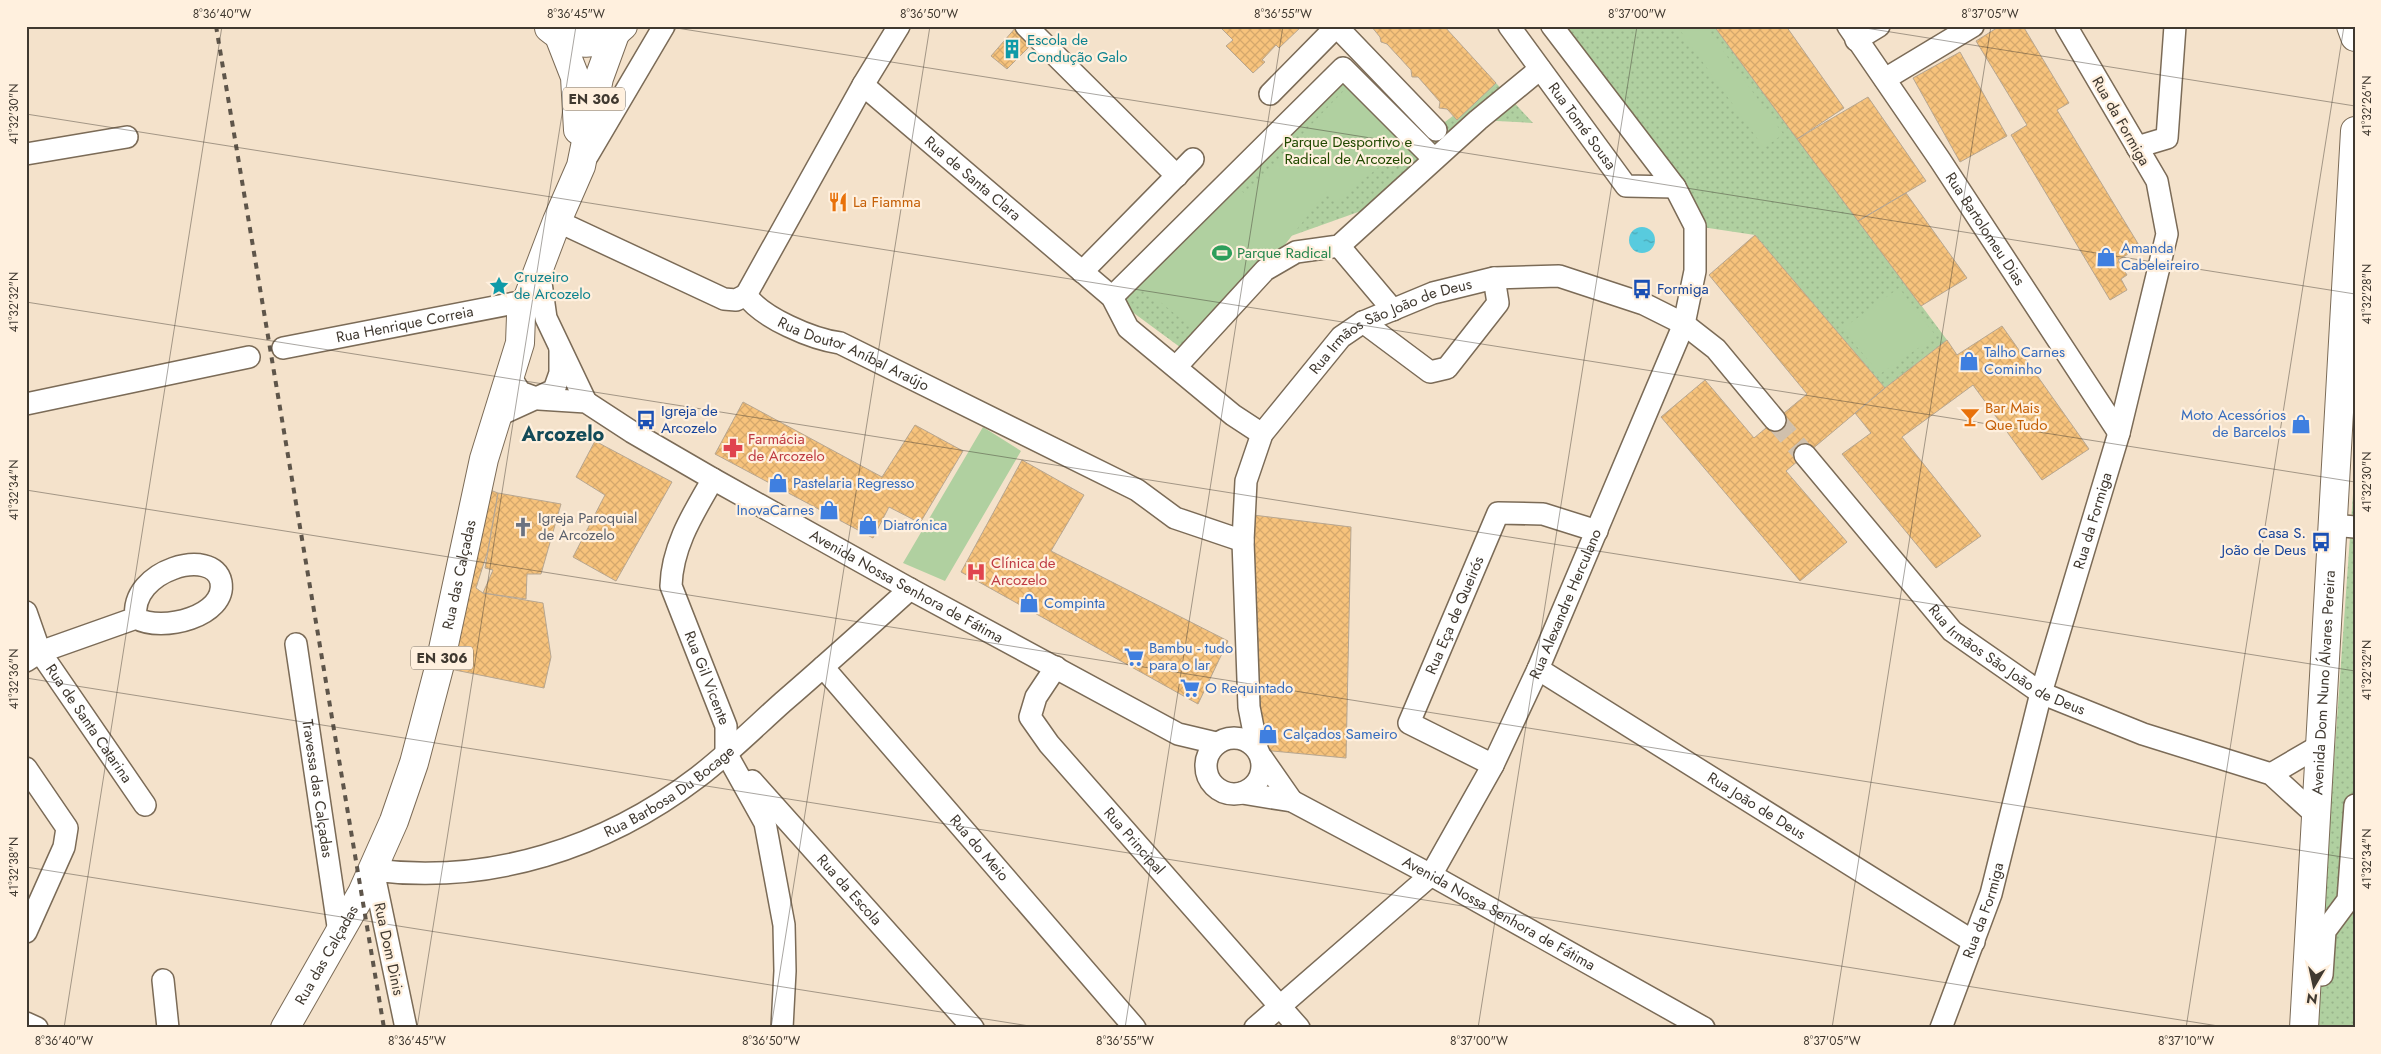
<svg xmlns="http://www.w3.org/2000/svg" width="2381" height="1054" font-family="Jost,sans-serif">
  <defs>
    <pattern id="grass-dots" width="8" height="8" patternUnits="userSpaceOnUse" patternTransform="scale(1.25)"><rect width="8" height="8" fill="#b0d0a0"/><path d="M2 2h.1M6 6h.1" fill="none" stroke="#98b38a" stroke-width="1.8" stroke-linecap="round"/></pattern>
    <pattern id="water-ripples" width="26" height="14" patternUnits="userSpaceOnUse" patternTransform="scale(1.25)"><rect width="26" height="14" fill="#58cbde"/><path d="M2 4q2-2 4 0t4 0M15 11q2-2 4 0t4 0" fill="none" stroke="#4aa6b4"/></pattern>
    <pattern id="building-cross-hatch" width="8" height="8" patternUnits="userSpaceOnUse" patternTransform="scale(1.25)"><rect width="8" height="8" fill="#f7c37c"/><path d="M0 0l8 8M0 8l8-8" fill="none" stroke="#d5a86c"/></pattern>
  </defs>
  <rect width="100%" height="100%" fill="#f4e2cb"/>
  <path fill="url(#grass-dots)" d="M1560,26H1714L1947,340L1885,388L1755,235L1695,226Z
    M1347,63L1424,138L1496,83L1533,123L1478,120L1389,201L1291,236L1265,270L1188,353L1112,297Z
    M2355,466V1028H2315Z"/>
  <path fill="#b0d0a0" d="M1677,26H1705L1783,134L1764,148Z
    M1351,83L1410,142L1337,201L1327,191L1265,270L1202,336L1137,283L1236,186L1245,194Z
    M1899,288L1936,336L1880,374L1842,329Z
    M983,427L1021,451L945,581L903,563Z"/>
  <path fill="url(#water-ripples)" d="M1629 240a13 13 0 1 1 26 0a13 13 0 1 1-26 0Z"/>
  <path fill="url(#building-cross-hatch)" stroke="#b7a690" d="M1017,26L1034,42L1007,69L991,56Z
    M1219,26L1243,28L1302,26L1279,48L1276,45L1262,60L1265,62L1253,73L1226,46L1233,40Z
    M1371,26H1444L1496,83L1457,120L1447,109L1439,108L1440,102L1418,77H1412L1411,70L1387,44L1381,42L1380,37Z
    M1714,26H1786L1844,108L1797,139Z
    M2000,26H2023L2069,103L2057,110L2140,247L2118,260L2127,275L2121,279L2127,290L2110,300L2011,135L2027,125L1976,41Z
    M1960,52L2007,136L1960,162L1913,78Z
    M1868,97L1926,181L1858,221L1797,139Z
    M1906,193L1967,278L1921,306L1858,221Z
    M1755,235L1885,388L1786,471L1847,542L1800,581L1661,417L1705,380L1754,438L1807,394L1709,275Z
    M2002,326L2089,449L2042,480L1973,385L1902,437L1981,536L1936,568L1842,454L1871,433L1855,413L1885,388L1947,340L1957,355Z
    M743,402L882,477L915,425L963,451L920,523L889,507L873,538L715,454Z
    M595,441L672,482L616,581L573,557L605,495L576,477Z
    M1022,460L1084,495L1051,551L1228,641L1198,704L961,572Z
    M490,490L498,493L488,550L476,588L483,593L543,603L551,657L544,688L450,669Z
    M498,493L561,504L541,574H527L526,599L483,593L493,570L485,568Z
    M1253,515L1351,527L1346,758L1262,750Z"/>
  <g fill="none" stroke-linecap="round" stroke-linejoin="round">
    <path stroke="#d0c0ac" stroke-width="21" stroke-dasharray="21 11" stroke-linecap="butt" d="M1775,420L1805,455"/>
    <defs>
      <g id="minor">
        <path d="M1026,26L1177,176"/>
        <path id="s1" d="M1509,26L1626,186L1675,187"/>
        <path id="s2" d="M1848,26L1940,160L2119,433"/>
        <path d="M1337,27L1436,130"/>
        <path d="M1856,40L1879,26"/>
        <path d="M1885,79L1973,26"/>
        <path id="s3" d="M863,85L1112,297L1128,328L1233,415L1262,434"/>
        <path d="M1270,94L1337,26"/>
        <path d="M2137,147L2167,138L2175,26"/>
        <path d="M26,154L127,137"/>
        <path d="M588,155L664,26"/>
        <path d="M557,221L724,299L736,300L746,295"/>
        <path d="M1339,246L1393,310"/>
        <path d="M539,269L546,318L586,402"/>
        <path d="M1082,272L1193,159"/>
        <path id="s4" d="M746,295C762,318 812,339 840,343L1137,490L1175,518L1243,541"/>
        <path d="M746,295L863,85L899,26"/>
        <path d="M1112,297L1343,68L1434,159"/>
        <path d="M1363,322L1430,372L1447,368L1498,303L1494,278"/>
        <path id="s5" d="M283,348L525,301"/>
        <path d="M1176,367L1265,270L1296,252L1339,246L1478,120L1540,69"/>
        <path id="s6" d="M510,376L520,392L539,399L586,402L632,432L713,479L910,589L1178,734L1216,743"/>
        <path d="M26,404L249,357"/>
        <path d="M497,416L554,390L560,373V349"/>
        <path id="s7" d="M1805,455L1952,631L2041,693L2143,734L2271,774L2316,815"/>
        <path id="s8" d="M713,479C694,512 672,546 671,586L726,726V753L765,823L784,925L785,971L782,1028"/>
        <path d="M2332,525L2355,527"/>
        <path id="s9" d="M26,612L40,652L145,805"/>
        <path id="s10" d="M296,644L339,933"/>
        <path d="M26,661L40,652L136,618C162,633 227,616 221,582C214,546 129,570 136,618"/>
        <path id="s11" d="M823,667L1135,1028"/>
        <path id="s12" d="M1056,667L1036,697L1030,717L1049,744L1299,1028"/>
        <path id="s13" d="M1538,669L1974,942"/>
        <circle cx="1234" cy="766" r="28"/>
        <path id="s14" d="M1257,748L1249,707L1243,541L1246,481L1262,434L1341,337L1363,322L1433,293L1494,278L1559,276L1644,304L1684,324L1716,349L1775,420"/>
        <path d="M1262,758L1292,801"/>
        <path id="s15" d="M1493,765L1409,723L1498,513L1543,514L1597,531"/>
        <path d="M26,768L67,828L64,847L26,932"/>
        <path d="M2271,774L2319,746"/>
        <path id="s16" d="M752,781L973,1028"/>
        <path id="s17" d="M1242,793L1292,801L1431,875L1704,1028"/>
        <path d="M2322,975L2325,931L2348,900L2355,805"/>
        <path d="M163,980L168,1028"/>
        <path d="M26,1023L37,1028"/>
        <path id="s18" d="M406,1028L373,870C490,885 605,848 698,777C728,754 755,727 783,702C826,665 868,627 910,589"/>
        <path id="s19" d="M1255,1028L1431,875L1493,765L1538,669L1684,324L1695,271V226L1675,187L1552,26"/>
        <path id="s20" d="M1941,1028L1991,894L2041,693L2119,433L2167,234L2157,181L2066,26"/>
      </g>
      <g id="major">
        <path d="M2351,26L2355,37"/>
        <path d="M549,28C573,48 600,48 623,26"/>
        <path d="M559,36L575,77L578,130"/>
        <path id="s21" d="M285,1028L362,893L394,821L414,763L439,668L484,459L520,343L521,316L557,221L581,166L599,78L615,34"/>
        <path id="s22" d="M2304,1028L2355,131"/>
      </g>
    </defs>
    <use href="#minor" stroke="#7b6b57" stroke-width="24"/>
    <use href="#major" stroke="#7b6b57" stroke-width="30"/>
    <use href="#minor" stroke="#fff" stroke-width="21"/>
    <use href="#major" stroke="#fff" stroke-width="28"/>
    <path stroke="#5e554a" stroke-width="4" stroke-dasharray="6 6" stroke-linecap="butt" d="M216,26L384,1028"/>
  </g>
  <path fill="none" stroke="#403930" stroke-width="1" stroke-opacity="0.45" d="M664,26L2355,294M1853,26L2355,106M26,114L2355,482M26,302L2355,671M26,490L2355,859M26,678L2231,1028M26,867L1042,1028M64,1028L222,26M417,1028L576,26M771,1028L930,26M1125,1028L1283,26M1478,1028L1637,26M1832,1028L1991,26M2186,1028L2344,26"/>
  <defs>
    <symbol id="building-bare" viewBox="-9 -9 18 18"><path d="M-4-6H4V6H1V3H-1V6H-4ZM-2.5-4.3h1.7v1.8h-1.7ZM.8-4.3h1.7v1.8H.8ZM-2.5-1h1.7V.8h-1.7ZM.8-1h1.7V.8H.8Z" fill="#0f9aa8" stroke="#fff0de" stroke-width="2.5" paint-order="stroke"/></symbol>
    <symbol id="restaurant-bare" viewBox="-9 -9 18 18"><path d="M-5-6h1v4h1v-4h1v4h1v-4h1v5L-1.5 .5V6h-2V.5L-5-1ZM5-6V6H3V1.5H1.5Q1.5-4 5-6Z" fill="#e8710a" stroke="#fff0de" stroke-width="2.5" paint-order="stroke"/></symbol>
    <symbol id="stadium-bare" viewBox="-9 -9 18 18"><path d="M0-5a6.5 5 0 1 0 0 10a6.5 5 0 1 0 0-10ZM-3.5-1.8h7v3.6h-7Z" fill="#2e9e5b" stroke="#fff0de" stroke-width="2.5" paint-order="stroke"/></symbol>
    <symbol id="shop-bare" viewBox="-9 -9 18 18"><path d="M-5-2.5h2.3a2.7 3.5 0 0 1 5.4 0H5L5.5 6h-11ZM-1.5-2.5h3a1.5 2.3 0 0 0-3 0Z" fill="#3f7fe0" stroke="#fff0de" stroke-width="2.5" paint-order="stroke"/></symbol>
    <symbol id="sight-bare" viewBox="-9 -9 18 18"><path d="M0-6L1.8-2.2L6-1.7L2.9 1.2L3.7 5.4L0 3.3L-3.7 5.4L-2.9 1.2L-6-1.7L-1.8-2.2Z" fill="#0f9aa8" stroke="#fff0de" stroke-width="2.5" paint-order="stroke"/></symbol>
    <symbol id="bus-bare" viewBox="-9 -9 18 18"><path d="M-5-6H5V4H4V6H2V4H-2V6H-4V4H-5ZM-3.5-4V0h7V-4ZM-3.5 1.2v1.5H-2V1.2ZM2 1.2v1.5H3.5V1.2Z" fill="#1a4fb4" stroke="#fff0de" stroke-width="2.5" paint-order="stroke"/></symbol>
    <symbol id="bar-bare" viewBox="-9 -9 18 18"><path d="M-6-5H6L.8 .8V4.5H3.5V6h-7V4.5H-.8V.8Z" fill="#e8710a" stroke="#fff0de" stroke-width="2.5" paint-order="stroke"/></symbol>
    <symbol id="pharmacy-bare" viewBox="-9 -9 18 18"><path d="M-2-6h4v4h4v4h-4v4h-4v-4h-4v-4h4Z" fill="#e0444e" stroke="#fff0de" stroke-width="2.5" paint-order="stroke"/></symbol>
    <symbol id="church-bare" viewBox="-9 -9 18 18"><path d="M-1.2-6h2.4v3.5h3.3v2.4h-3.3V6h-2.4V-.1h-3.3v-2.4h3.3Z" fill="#6b7280" stroke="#fff0de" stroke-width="2.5" paint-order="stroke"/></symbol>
    <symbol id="hospital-bare" viewBox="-9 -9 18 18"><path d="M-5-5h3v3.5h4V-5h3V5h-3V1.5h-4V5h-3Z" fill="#e0444e" stroke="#fff0de" stroke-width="2.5" paint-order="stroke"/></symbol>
    <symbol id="supermarket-bare" viewBox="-9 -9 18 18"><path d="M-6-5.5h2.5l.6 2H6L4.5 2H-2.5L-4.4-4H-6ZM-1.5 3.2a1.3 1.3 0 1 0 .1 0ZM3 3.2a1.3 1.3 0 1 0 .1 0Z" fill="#3f7fe0" stroke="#fff0de" stroke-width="2.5" paint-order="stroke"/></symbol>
  </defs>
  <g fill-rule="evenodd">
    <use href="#building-bare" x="998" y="35" width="28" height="28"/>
    <use href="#restaurant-bare" x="824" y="188" width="28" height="28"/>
    <use href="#stadium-bare" x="1208" y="239" width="28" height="28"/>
    <use href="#shop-bare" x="2092" y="243" width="28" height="28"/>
    <use href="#sight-bare" x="485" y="272" width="28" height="28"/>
    <use href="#bus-bare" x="1628" y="275" width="28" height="28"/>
    <use href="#shop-bare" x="1955" y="347" width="28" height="28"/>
    <use href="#bar-bare" x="1956" y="403" width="28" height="28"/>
    <use href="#bus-bare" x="632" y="406" width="28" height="28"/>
    <use href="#shop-bare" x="2287" y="410" width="28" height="28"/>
    <use href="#pharmacy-bare" x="719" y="434" width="28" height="28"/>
    <use href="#shop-bare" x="764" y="469" width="28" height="28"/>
    <use href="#shop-bare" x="815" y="496" width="28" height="28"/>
    <use href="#shop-bare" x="854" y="511" width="28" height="28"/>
    <use href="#church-bare" x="509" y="513" width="28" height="28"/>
    <use href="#bus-bare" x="2307" y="528" width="28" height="28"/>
    <use href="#hospital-bare" x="962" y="558" width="28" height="28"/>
    <use href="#shop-bare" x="1015" y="589" width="28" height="28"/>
    <use href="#supermarket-bare" x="1120" y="643" width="28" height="28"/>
    <use href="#supermarket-bare" x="1176" y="674" width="28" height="28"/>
    <use href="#shop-bare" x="1254" y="720" width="28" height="28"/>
  </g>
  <g text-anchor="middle" stroke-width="4.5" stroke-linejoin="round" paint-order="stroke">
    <g fill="#fff0de" stroke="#797064" stroke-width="1">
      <rect x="563" y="87.5" width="62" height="23" rx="4"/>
      <rect x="411" y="646.5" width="62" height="23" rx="4"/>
    </g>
    <g font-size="14" font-weight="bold" fill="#403930">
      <text x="594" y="104">EN 306</text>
      <text x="442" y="663">EN 306</text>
    </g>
    <g font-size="15" fill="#0d838f" stroke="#fff0de" text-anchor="start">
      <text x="1027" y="45">Escola de<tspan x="1027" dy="17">Condução Galo</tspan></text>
      <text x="514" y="282">Cruzeiro<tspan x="514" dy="17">de Arcozelo</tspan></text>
    </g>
    <g font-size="15" fill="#403930" stroke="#fff0de">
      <text transform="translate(2121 121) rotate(60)" y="5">Rua da Formiga</text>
      <text dy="5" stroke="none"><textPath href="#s1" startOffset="124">Rua Tomé Sousa</textPath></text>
      <text dy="5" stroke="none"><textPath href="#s3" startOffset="144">Rua de Santa Clara</textPath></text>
      <text dy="5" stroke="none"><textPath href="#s2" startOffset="245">Rua Bartolomeu Dias</textPath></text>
      <text dy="5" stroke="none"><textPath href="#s5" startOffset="124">Rua Henrique Correia</textPath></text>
      <text dy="5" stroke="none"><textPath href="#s14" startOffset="491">Rua Irmãos São João de Deus</textPath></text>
      <text dy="5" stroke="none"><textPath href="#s4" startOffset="124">Rua Doutor Aníbal Araújo</textPath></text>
      <text dy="5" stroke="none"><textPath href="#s20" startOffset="530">Rua da Formiga</textPath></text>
      <text dy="5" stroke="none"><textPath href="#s21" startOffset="489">Rua das Calçadas</textPath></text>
      <text dy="5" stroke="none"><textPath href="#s6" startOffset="456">Avenida Nossa Senhora de Fátima</textPath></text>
      <text dy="5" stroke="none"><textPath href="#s19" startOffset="536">Rua Alexandre Herculano</textPath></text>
      <text dy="5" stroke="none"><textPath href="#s15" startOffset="211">Rua Eça de Queirós</textPath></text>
      <text dy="5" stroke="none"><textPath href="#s7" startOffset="291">Rua Irmãos São João de Deus</textPath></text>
      <text dy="5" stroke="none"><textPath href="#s8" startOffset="215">Rua Gil Vicente</textPath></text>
      <text dy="5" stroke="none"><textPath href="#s22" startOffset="346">Avenida Dom Nuno Álvares Pereira</textPath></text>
      <text dy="5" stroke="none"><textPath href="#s9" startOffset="129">Rua de Santa Catarina</textPath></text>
      <text dy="5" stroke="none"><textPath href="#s10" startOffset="146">Travessa das Calçadas</textPath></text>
      <text dy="5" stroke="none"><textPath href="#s18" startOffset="476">Rua Barbosa Du Bocage</textPath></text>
      <text dy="5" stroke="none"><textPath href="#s13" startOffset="258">Rua João de Deus</textPath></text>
      <text dy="5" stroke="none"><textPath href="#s12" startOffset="219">Rua Principal</textPath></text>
      <text dy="5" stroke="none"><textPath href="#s11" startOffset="239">Rua do Meio</textPath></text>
      <text dy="5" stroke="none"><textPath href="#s16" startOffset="146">Rua da Escola</textPath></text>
      <text dy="5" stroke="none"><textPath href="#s20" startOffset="125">Rua da Formiga</textPath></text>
      <text dy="5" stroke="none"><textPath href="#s17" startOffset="286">Avenida Nossa Senhora de Fátima</textPath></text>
      <text transform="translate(389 949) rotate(78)" y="5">Rua Dom Dinis</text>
      <text dy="5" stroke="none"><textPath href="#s21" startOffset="84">Rua das Calçadas</textPath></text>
    </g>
    <g font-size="15" fill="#214900" stroke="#fff0de">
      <text x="1348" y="147">Parque Desportivo e<tspan x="1348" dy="17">Radical de Arcozelo</tspan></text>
    </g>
    <g font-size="15" fill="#c56008" stroke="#fff0de" text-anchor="start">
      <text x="853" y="207">La Fiamma</text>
      <text x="1985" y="413">Bar Mais<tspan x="1985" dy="17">Que Tudo</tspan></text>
    </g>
    <g font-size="15" fill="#366cbe" stroke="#fff0de" text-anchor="start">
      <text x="2121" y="253">Amanda<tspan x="2121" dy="17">Cabeleireiro</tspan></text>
      <text x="1984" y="357">Talho Carnes<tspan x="1984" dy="17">Cominho</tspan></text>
      <text x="2286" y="420" text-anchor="end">Moto Acessórios<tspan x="2286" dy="17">de Barcelos</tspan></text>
      <text x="793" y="488">Pastelaria Regresso</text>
      <text x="814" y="515" text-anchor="end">InovaCarnes</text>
      <text x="883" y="530">Diatrónica</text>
      <text x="1044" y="608">Compinta</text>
      <text x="1149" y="653">Bambu - tudo<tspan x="1149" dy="17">para o lar</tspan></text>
      <text x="1205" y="693">O Requintado</text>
      <text x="1283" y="739">Calçados Sameiro</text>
    </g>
    <g font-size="15" fill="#27864d" stroke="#fff0de" text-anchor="start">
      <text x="1237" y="258">Parque Radical</text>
    </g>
    <g font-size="15" fill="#164399" stroke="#fff0de" text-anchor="start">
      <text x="1657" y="294">Formiga</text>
      <text x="661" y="416">Igreja de<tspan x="661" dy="17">Arcozelo</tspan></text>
      <text x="2306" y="538" text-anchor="end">Casa S.<tspan x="2306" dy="17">João de Deus</tspan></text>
    </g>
    <g font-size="15" fill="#be3a42" stroke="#fff0de" text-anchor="start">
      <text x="748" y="444">Farmácia<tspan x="748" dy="17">de Arcozelo</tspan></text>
      <text x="991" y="568">Clínica de<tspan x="991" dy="17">Arcozelo</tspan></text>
    </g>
    <g font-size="15" fill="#5b616d" stroke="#fff0de" text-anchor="start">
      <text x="538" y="523">Igreja Paroquial<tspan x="538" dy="17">de Arcozelo</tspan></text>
    </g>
    <g font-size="20" font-weight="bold" fill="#134a58" stroke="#fff0de">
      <text x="563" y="441">Arcozelo</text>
    </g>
  </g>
  <rect width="2381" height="1054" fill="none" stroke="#fff0de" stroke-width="55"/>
  <g transform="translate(2314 986) rotate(189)" stroke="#fff0de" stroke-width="4" paint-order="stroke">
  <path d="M0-4L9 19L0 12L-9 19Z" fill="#403930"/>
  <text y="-8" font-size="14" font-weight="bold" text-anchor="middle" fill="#403930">N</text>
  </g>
  <rect x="28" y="28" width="2326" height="998" fill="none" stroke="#403930" stroke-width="2"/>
  <g font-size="12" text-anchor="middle" fill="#403930">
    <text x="222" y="18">8°36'40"W</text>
    <text x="576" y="18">8°36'45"W</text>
    <text x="929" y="18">8°36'50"W</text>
    <text x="1283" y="18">8°36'55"W</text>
    <text x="1637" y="18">8°37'00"W</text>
    <text x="1990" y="18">8°37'05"W</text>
    <text transform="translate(2367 106) rotate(-90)" y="4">41°32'26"N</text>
    <text transform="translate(14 114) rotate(-90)" y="4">41°32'30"N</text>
    <text transform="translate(2367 294) rotate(-90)" y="4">41°32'28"N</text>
    <text transform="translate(14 302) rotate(-90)" y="4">41°32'32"N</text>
    <text transform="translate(2367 482) rotate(-90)" y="4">41°32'30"N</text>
    <text transform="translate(14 490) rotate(-90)" y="4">41°32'34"N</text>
    <text transform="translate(2367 670) rotate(-90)" y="4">41°32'32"N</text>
    <text transform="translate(14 679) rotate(-90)" y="4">41°32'36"N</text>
    <text transform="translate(2367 859) rotate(-90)" y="4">41°32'34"N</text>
    <text transform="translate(14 867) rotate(-90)" y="4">41°32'38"N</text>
    <text x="64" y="1045">8°36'40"W</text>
    <text x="417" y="1045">8°36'45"W</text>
    <text x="771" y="1045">8°36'50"W</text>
    <text x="1125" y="1045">8°36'55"W</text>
    <text x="1479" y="1045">8°37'00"W</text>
    <text x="1832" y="1045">8°37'05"W</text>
    <text x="2186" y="1045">8°37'10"W</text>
  </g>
</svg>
